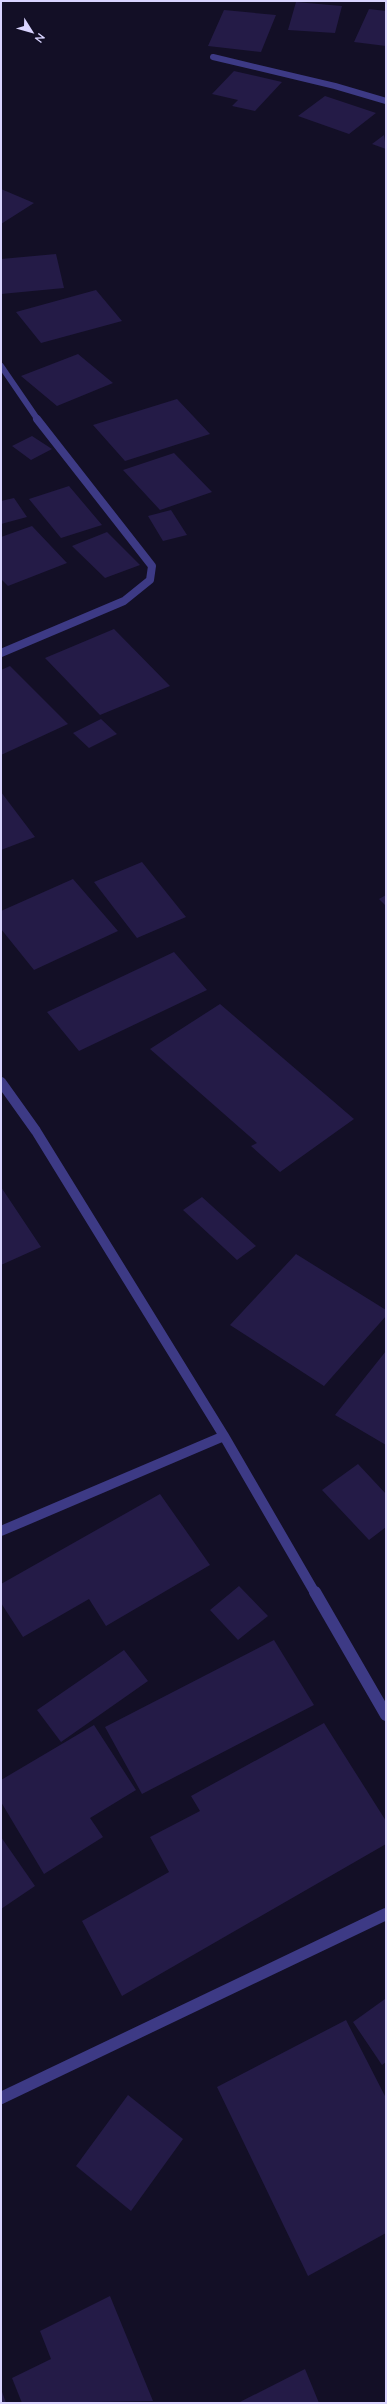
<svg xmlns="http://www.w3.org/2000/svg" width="387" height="2404" font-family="Lato,sans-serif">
  <rect width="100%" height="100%" fill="#130f26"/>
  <path fill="#241b47" d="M296,2L342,6L335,33L288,30Z
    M369,9L386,11V46L354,42Z
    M224,10L276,15L261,52L208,46Z
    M234,71L282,82L255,111L232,106L238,100L212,94Z
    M325,96L376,113L349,134L298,116Z
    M384,135L386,149L372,144Z
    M1,189L34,203L1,224Z
    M56,254L64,288L1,294V259Z
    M96,290L122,321L41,343L16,312Z
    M78,354L113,383L57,406L21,376Z
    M177,399L210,434L125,461L93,425Z
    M32,436L52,449L31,460L12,446Z
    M174,453L212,492L160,510L123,470Z
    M69,486L102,525L61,538L29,499Z
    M14,498L27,517L1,524V501Z
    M171,510L187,535L163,541L148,516Z
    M32,526L67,563L8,586L1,579V537Z
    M107,532L140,565L105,578L72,546Z
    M114,629L170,686L100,715L45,658Z
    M10,666L68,724L1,755V670Z
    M101,719L117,734L89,748L73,733Z
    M1,792L35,837L1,850Z
    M142,862L186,917L137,938L94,882Z
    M73,879L118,931L34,970L1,929V911Z
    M386,895V906L379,899Z
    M174,952L207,990L79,1051L47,1012Z
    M220,1004L354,1119L280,1172L251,1146L257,1143L150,1049Z
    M1,1187L41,1247L1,1265Z
    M202,1197L256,1246L237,1260L183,1210Z
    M296,1254L386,1310V1316L324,1386L230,1325Z
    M386,1351V1445L335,1415Z
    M358,1464L386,1494V1527L369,1540L322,1490Z
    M160,1494L210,1565L106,1626L89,1599L23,1637L1,1603V1584Z
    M239,1586L268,1616L238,1640L210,1610Z
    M274,1640L314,1705L142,1794L105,1727Z
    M124,1650L148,1681L61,1742L37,1710Z
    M324,1723L386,1821V1844L122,1996L82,1921L169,1872L150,1837L200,1811L191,1796Z
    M94,1725L136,1790L90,1818L103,1837L44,1874L1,1802V1780Z
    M1,1837L35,1886L1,1909Z
    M385,1999L386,2062L382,2065L353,2022Z
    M346,2020L386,2098V2233L308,2276L217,2087Z
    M128,2095L183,2139L131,2211L76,2166Z
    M110,2296L153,2401L22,2403L12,2378L51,2359L40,2331Z
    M305,2369L319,2403H238Z
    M1,2389L6,2403H1Z"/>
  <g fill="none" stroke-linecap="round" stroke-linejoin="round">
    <path stroke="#3d3a85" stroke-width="6" d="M213,57L335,86L386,101
      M1,366L38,420"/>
    <path stroke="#3d3a85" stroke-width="8" d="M1,653L124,601L150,580L152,566L37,419"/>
    <path stroke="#3d3a85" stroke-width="10" d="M1,1082L36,1131L224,1436L315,1593
      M1,1531L224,1436"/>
    <path stroke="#3d3a85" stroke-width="12" d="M315,1592L386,1715
      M1,2098L386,1914"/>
  </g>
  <rect width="387" height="2404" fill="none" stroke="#d9d4ff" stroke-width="4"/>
  <g transform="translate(32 32) rotate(127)" stroke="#130f26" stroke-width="3" paint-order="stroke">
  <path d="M0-3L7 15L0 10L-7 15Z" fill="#d9d4ff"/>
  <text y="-6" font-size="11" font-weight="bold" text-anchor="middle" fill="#d9d4ff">N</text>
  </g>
</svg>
